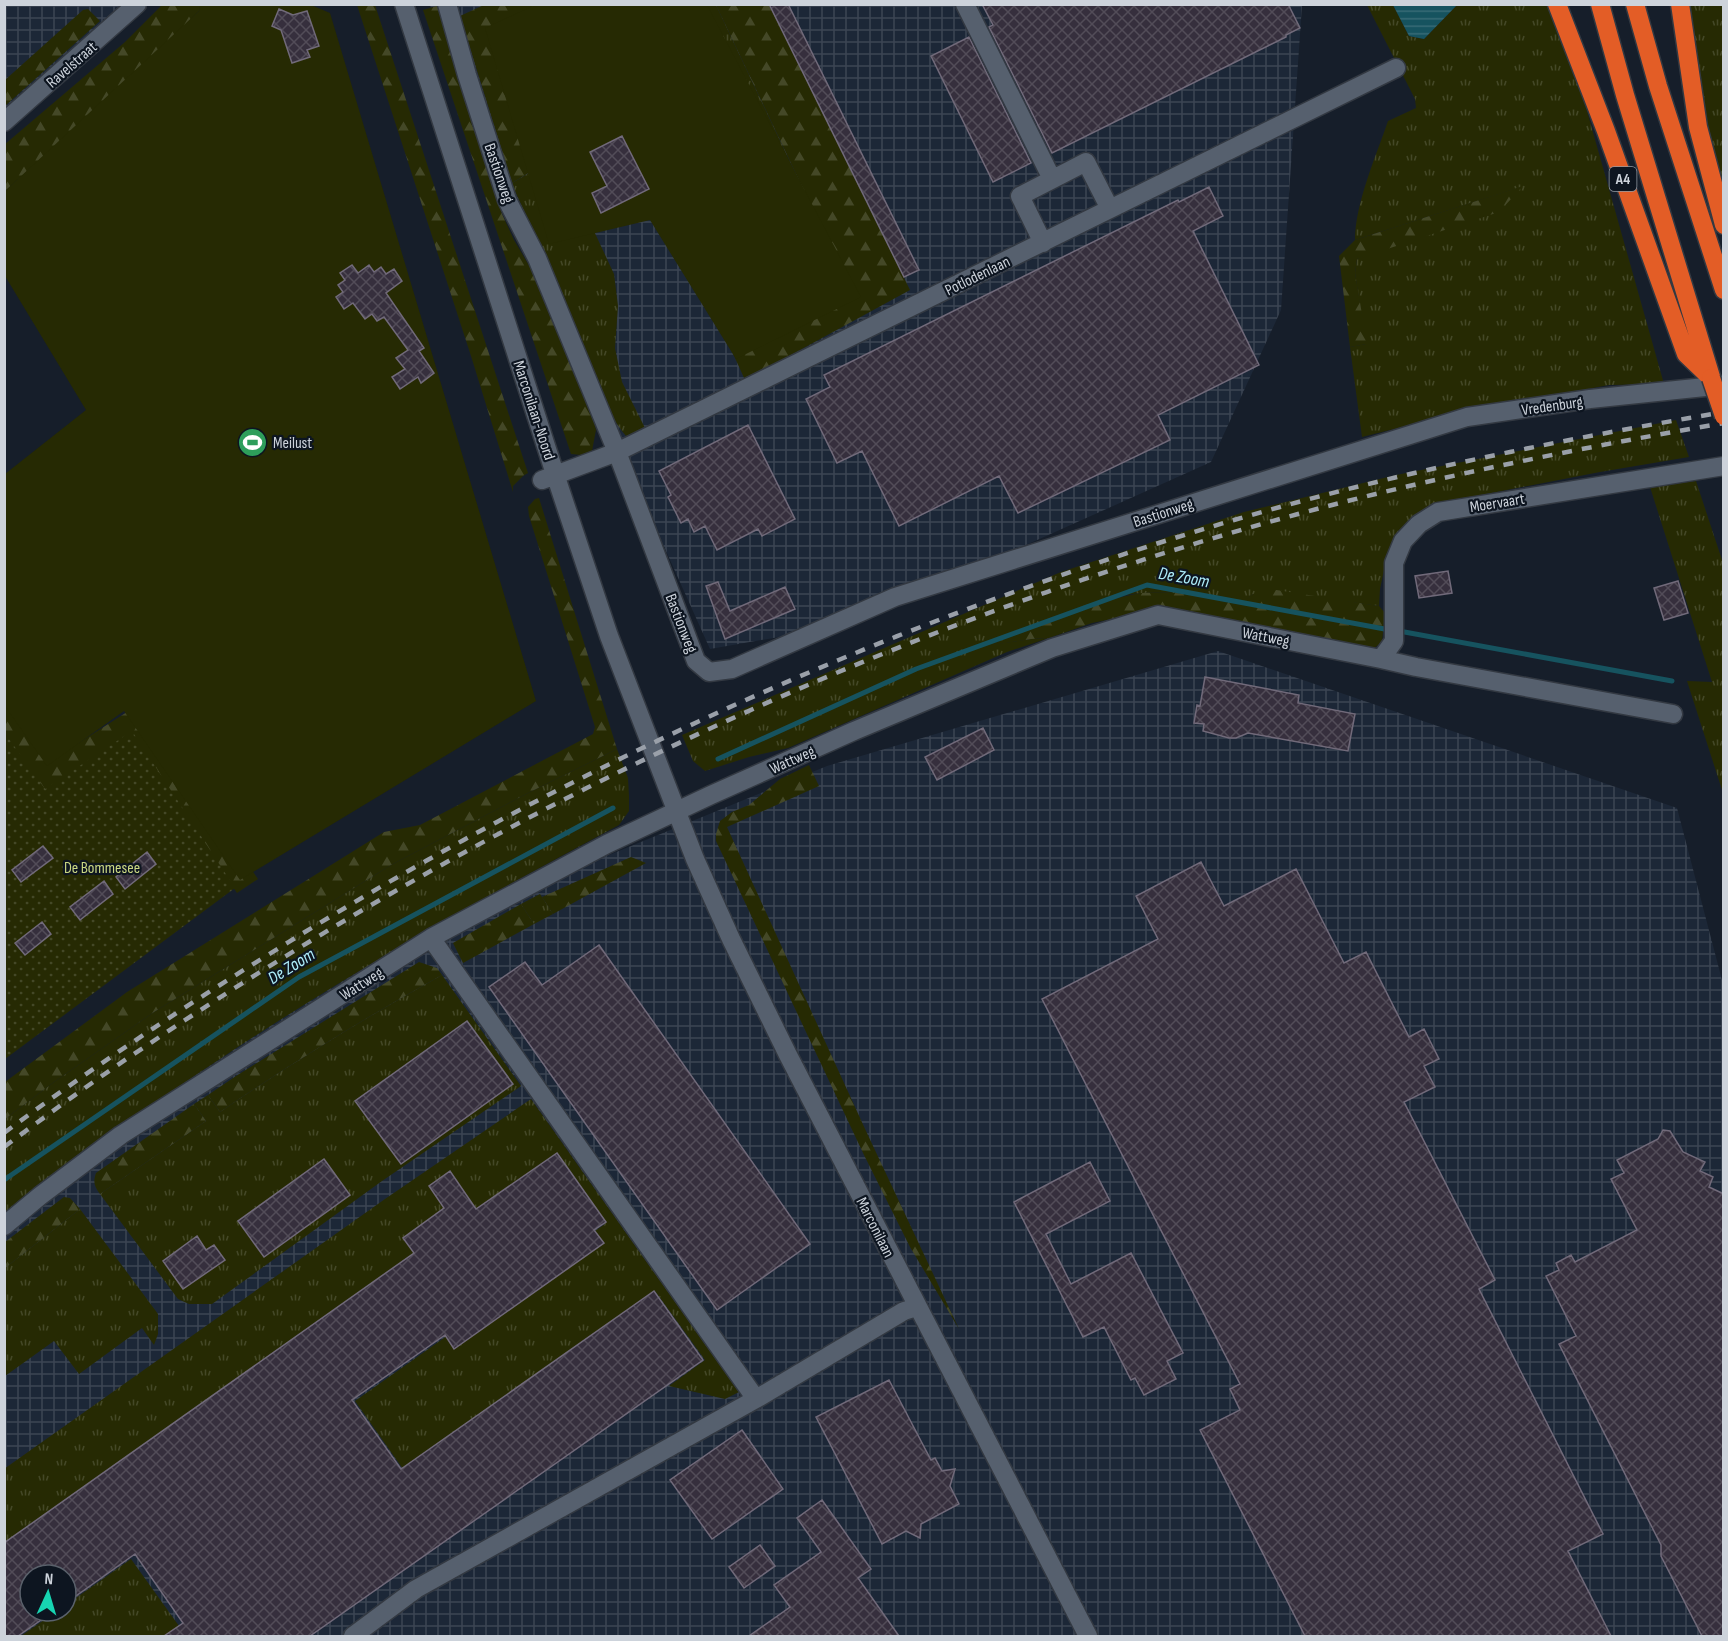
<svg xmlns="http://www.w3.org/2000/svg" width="1728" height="1641" font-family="'Sofia Sans Condensed',sans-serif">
  <defs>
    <pattern id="industrial-grid" width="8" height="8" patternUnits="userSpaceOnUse" patternTransform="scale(1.5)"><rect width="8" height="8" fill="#1c2737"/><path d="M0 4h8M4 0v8" fill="none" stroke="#3c4553"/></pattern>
    <pattern id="grass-tufts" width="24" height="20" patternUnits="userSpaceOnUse" patternTransform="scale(1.5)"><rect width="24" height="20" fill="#262a03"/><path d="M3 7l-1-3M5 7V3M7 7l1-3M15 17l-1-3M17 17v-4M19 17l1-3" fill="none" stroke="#444827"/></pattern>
    <pattern id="forest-firs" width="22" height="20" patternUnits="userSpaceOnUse" patternTransform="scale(1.5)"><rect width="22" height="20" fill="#262a03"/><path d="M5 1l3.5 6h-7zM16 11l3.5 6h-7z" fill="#444827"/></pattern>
    <pattern id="garden-dots" width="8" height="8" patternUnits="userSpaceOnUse" patternTransform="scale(1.5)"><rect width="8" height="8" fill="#262a03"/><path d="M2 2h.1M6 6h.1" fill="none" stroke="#444827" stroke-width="1.8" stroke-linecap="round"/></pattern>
    <pattern id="water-rules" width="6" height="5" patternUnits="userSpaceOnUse" patternTransform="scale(1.5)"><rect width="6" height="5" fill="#16535f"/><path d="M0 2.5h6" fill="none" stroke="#376b75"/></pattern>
    <pattern id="building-cross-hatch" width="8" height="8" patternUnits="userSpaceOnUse" patternTransform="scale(1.5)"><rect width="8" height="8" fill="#362f3d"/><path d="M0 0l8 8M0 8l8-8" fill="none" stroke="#524c58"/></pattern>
  </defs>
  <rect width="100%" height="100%" fill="#161e2a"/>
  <path fill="url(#industrial-grid)" fill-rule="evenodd" d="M5,5H129L5,110Z
    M430,5H1302L1281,310L1211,462L848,625L710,649L451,72Z
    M1218,651L1677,808L1723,984V1636H5V1195L274,992L827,766ZM30,1575H66V1611H30Z"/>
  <path fill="url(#grass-tufts)" fill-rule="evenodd" d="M696,5H716L851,291L734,90L579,199L614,274L618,306L615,348L622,382L645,428L626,436C613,421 605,402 596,384C574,338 557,290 539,242C531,222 519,203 512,183L550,161Z
    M1367,5H1393L1409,36L1424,39L1457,5H1548L1574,65L1664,384L1609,385L1458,413L1362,437L1350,347L1366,344L1355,273L1357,259L1521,187L1355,240C1355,204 1376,156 1388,121L1416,108L1415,99Z
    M1687,5H1723V202L1702,123Z
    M1676,420L1689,457L1600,472L1460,499L1430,509L1387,556L1380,589L1379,606L1336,600L1253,594L1243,602C1210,595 1174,591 1141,593C1091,598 1037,626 991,645L1031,639L1049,638L1007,652L788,748L749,757L705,771L693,761L682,735L1061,572L1244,512L1396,475Z
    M1696,481L1723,563V793L1687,681L1712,682L1650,487Z
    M617,749L628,778L629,796V811L619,825C484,897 351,972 223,1057C148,1106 76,1159 5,1213V1119L54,1082L154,1012L391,865L530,792Z
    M540,894L553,914L534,924L521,904Z
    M442,975L521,1086L382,1181L212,1304H189L178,1299L100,1194L206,1121L194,1104L208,1095L220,1112C292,1063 366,1017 442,975ZM467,1021L513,1084L401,1164L355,1101Z
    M531,1099L739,1392L725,1399L669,1386L705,1360L655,1291L403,1469L355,1401L605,1224L557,1155L5,1546L4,1469L385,1199Z
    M80,1209L158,1314V1334L154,1345L142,1328L79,1374L54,1341L5,1376V1268Z
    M131,1559L179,1626L164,1636H21L57,1611H66V1605Z"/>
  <path fill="url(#forest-firs)" d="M162,5H201L199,11L147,63L5,191L4,145L125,42Z
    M357,5H375L528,473L523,476L513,486V492L471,356Z
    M440,5L502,214L514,240L537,279L569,362L592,414L596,430L592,451L582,455L571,454L423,10Z
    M484,5H553L550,160L512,183L460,16Z
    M716,5H769L910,290L745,380L730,347L851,290Z
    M88,9L100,21L5,106V80L83,10Z
    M1523,186L1499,212L1357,259L1355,273L1367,344L1350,347L1339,256L1355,240Z
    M539,498L617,749L530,792L391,865L154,1012L54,1082L5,1119V1082L127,992L384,832L420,825L593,734L595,727L529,516L528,507L535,499Z
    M1270,589L1379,606L1385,613L1382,642L1373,649L1136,614L1092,623L1049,638L1031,639L988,646C1031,628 1073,608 1118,598C1126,596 1134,594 1141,593C1174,591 1210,595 1242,602L1253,594Z
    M4,690L52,760L138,705L258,879L237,893L131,740L41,793L5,739Z
    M809,765L819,786L727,827L866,1131L959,1329L910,1247L864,1155L716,841V834L720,821L732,812L749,805L780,779Z
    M631,857L646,863L553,914L542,897Z
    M521,904L534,924L463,963L453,943Z
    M419,962L437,968L442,975C366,1017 292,1063 220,1112L208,1095L236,1076Z
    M194,1104L206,1121L100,1194C94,1186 93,1182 96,1173Z
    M64,1197L70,1198L80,1209L5,1268V1242Z"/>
  <path fill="url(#garden-dots)" d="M132,731L235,888L5,1059L4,732L45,789Z"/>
  <path fill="#262a03" d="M200,5H311L330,13L536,701L240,880L124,711L47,766L5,706V474L86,410L5,276V191L199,11Z
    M535,5H707L861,297L736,359L650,220L549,244L485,28Z"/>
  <path fill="url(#water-rules)" d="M1393,5H1457L1424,39L1409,36Z"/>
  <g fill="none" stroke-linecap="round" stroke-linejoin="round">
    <path stroke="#16535f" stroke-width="5" d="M1399,631L1672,681
      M718,759L916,669L1147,585L1390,630
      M4,1180L299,977L613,808"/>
  </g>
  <path fill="url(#building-cross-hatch)" stroke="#716a7a" stroke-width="1.5" d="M769,4H788L919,270L904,277Z
    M982,4H1288L1300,28L1286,35V37L1052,153L989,27L993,25Z
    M279,9L293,15L307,11L319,46L307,50L310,57L292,63L281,30L272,26Z
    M969,37L1031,163L993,182L931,56Z
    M622,136L649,189L601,213L592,193L607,186L590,152Z
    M1209,187L1223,216L1193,231L1259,365L1158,415L1170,440L1018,513L999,476L899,526L862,451L837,463L806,399L830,387L824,375L1178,200L1179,202Z
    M352,265L358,273L369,265L374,272L381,267L386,274L394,269L402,281L386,293L424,348L419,351L434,373L421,383L418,377L400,389L392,377L405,369L396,358L408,350L384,317L377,321L372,314L365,319L353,303L344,309L336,297L343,292L338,285L345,280L340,273Z
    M748,425L795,519L762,536L758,529L717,550L705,526L694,532L688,519L681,523L668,497L671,495L659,471Z
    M1448,571L1452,593L1419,598L1415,576Z
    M1678,581L1688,613L1664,620L1654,588Z
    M718,582L730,611L785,587L795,609L725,639L706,586Z
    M1205,677L1299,695L1298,703L1355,714L1348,751L1248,733L1236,738H1229L1203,731L1204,724L1194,723L1197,705L1200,706Z
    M983,728L994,750L937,780L925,757Z
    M43,846L53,858L21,882L12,870Z
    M147,852L156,864L125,889L116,877Z
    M1201,862L1224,906L1296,869L1344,963L1366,952L1409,1037L1424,1029L1439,1059L1424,1066L1435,1087L1404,1102L1495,1280L1479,1289L1603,1534L1568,1551L1611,1636H1305L1200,1430L1240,1410L1230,1389L1240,1384L1042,999L1158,939L1136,896Z
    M104,881L113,894L80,920L70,907Z
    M42,922L51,934L25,955L15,943Z
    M599,945L810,1244L717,1310L489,987L525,962L542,985Z
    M467,1021L513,1084L401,1164L355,1101Z
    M1663,1130L1670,1131L1683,1152L1705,1162L1700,1171L1713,1177L1709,1187L1724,1194V1636H1702L1661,1556V1545L1559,1344L1576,1336L1546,1276L1559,1270L1556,1263L1571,1255L1575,1262L1637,1230L1611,1179L1624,1173L1617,1160L1658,1139Z
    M557,1153L606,1222L594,1230L604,1243L454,1349L445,1335L352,1400L401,1469L654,1291L703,1360L310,1636H164L183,1623L135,1554L66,1603V1575H30V1611H54L18,1636H4V1543L414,1253L403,1238L444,1208L429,1186L450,1171L476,1209Z
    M324,1159L350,1195L264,1257L238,1221Z
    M1090,1162L1110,1201L1046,1234L1071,1284L1131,1253L1183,1353L1167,1361L1176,1379L1144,1395L1135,1378L1131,1380L1104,1327L1083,1337L1014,1202Z
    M197,1236L206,1250L214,1245L225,1260L183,1289L163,1261Z
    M889,1380L931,1460L935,1458L942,1471L955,1469L950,1486L959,1504L921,1524L920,1538L906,1531L882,1544L816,1417Z
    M742,1430L783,1489L712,1539L670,1480Z
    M822,1500L871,1569L858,1578L899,1636H749L790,1607L774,1585L821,1552L797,1518Z
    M760,1545L775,1566L744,1588L729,1567Z"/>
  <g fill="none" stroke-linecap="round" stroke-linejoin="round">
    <defs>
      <path id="minor" d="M404,4L555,474L609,636L695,859L731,939L788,1055L1088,1636
        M447,4L467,75L507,200L537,258L617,452L696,661L709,672L732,669L895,597L1467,417L1590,399L1724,385
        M965,4L1052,179
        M4,122L137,4
        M1043,243L1020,196L1086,162L1110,209
        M542,480L617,452L1396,68
        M1381,659L1394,641V563L1403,541L1419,524L1438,512L1724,466
        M431,938L756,1399
        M4,1226L40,1196L121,1135L431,938L607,844L711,795L854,731L1052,648L1158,615L1381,659L1416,667L1673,714
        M353,1636L416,1589L756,1399L904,1311L917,1307"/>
      <path id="highway" d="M1557,4L1606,131L1686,354L1711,378
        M1600,4L1625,95L1711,377
        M1635,4L1658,86L1724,290
        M1680,4L1698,127L1724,225"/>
    </defs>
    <use href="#minor" stroke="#333942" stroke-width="21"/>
    <use href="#highway" stroke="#333942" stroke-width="21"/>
    <use href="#minor" stroke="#56606e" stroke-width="18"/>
    <use href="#highway" stroke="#e35d26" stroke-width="18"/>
    <path stroke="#9aa0a9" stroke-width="4.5" stroke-dasharray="10 10" stroke-linecap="butt" d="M4,1133C93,1067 185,1006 279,948C576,763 898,619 1234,520C1395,473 1559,440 1724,412
      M4,1147C50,1113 96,1079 143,1048C497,810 886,626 1298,514C1439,476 1580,448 1724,423"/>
    <defs>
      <path id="highway-bridge" d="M1711,378L1724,416"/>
    </defs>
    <use href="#highway-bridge" stroke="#333942" stroke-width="21" stroke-linecap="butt"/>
    <use href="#highway-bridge" stroke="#e35d26" stroke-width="18"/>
  </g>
  <defs>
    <symbol id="stadium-disc" viewBox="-11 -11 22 22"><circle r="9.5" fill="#2e9e5b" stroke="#0d1520"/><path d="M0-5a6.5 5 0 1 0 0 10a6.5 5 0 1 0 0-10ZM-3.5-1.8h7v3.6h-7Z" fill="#fff"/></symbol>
  </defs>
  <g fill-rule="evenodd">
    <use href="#stadium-disc" x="236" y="426" width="33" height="33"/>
  </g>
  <g text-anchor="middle" stroke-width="4.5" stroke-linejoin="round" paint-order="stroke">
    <rect fill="#0d1520" stroke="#939aa3" stroke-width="1.5" x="1609.5" y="167" width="27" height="24" rx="4.5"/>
    <g font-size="15" font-weight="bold" fill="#cdd3db">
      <text x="1623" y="184">A4</text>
    </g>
    <g font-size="16" fill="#cdd3db" stroke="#0d1520">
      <text transform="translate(71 64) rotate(-41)" y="6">Ravelstraat</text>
      <text transform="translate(500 173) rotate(71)" y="6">Bastionweg</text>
      <text transform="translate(977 275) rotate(-26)" y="6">Potlodenlaan</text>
      <text transform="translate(1552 405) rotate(-8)" y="6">Vredenburg</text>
      <text transform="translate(535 410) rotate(72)" y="6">Marconilaan-Noord</text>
      <text transform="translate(1497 502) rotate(-9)" y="6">Moervaart</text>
      <text transform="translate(1163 512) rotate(-18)" y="6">Bastionweg</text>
      <text transform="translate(682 623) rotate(69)" y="6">Bastionweg</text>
      <text transform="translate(1266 636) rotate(11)" y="6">Wattweg</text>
      <text transform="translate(792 759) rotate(-24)" y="6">Wattweg</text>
      <text transform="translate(361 983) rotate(-32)" y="6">Wattweg</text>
      <text transform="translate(876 1227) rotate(63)" y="6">Marconilaan</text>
    </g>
    <g font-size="16" fill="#cdd3db" stroke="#0d1520" text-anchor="start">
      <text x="273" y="448">Meilust</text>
    </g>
    <g font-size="16" fill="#ccd984" stroke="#0d1520">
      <text x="102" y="873">De Bommesee</text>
    </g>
    <g font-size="18" font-style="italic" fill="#aeedfa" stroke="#0d1520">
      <text transform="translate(1184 577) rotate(10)" y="6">De Zoom</text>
      <text transform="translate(291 966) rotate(-32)" y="6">De Zoom</text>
    </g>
  </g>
  <rect width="1728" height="1641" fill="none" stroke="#cdd3db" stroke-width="12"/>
  <g transform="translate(48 1593) rotate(4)"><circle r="28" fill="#0d1520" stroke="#5a616b" stroke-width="1.5"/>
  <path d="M0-4.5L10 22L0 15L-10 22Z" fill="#17d5b2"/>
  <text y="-9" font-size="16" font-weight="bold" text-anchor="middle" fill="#cdd3db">N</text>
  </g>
</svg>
